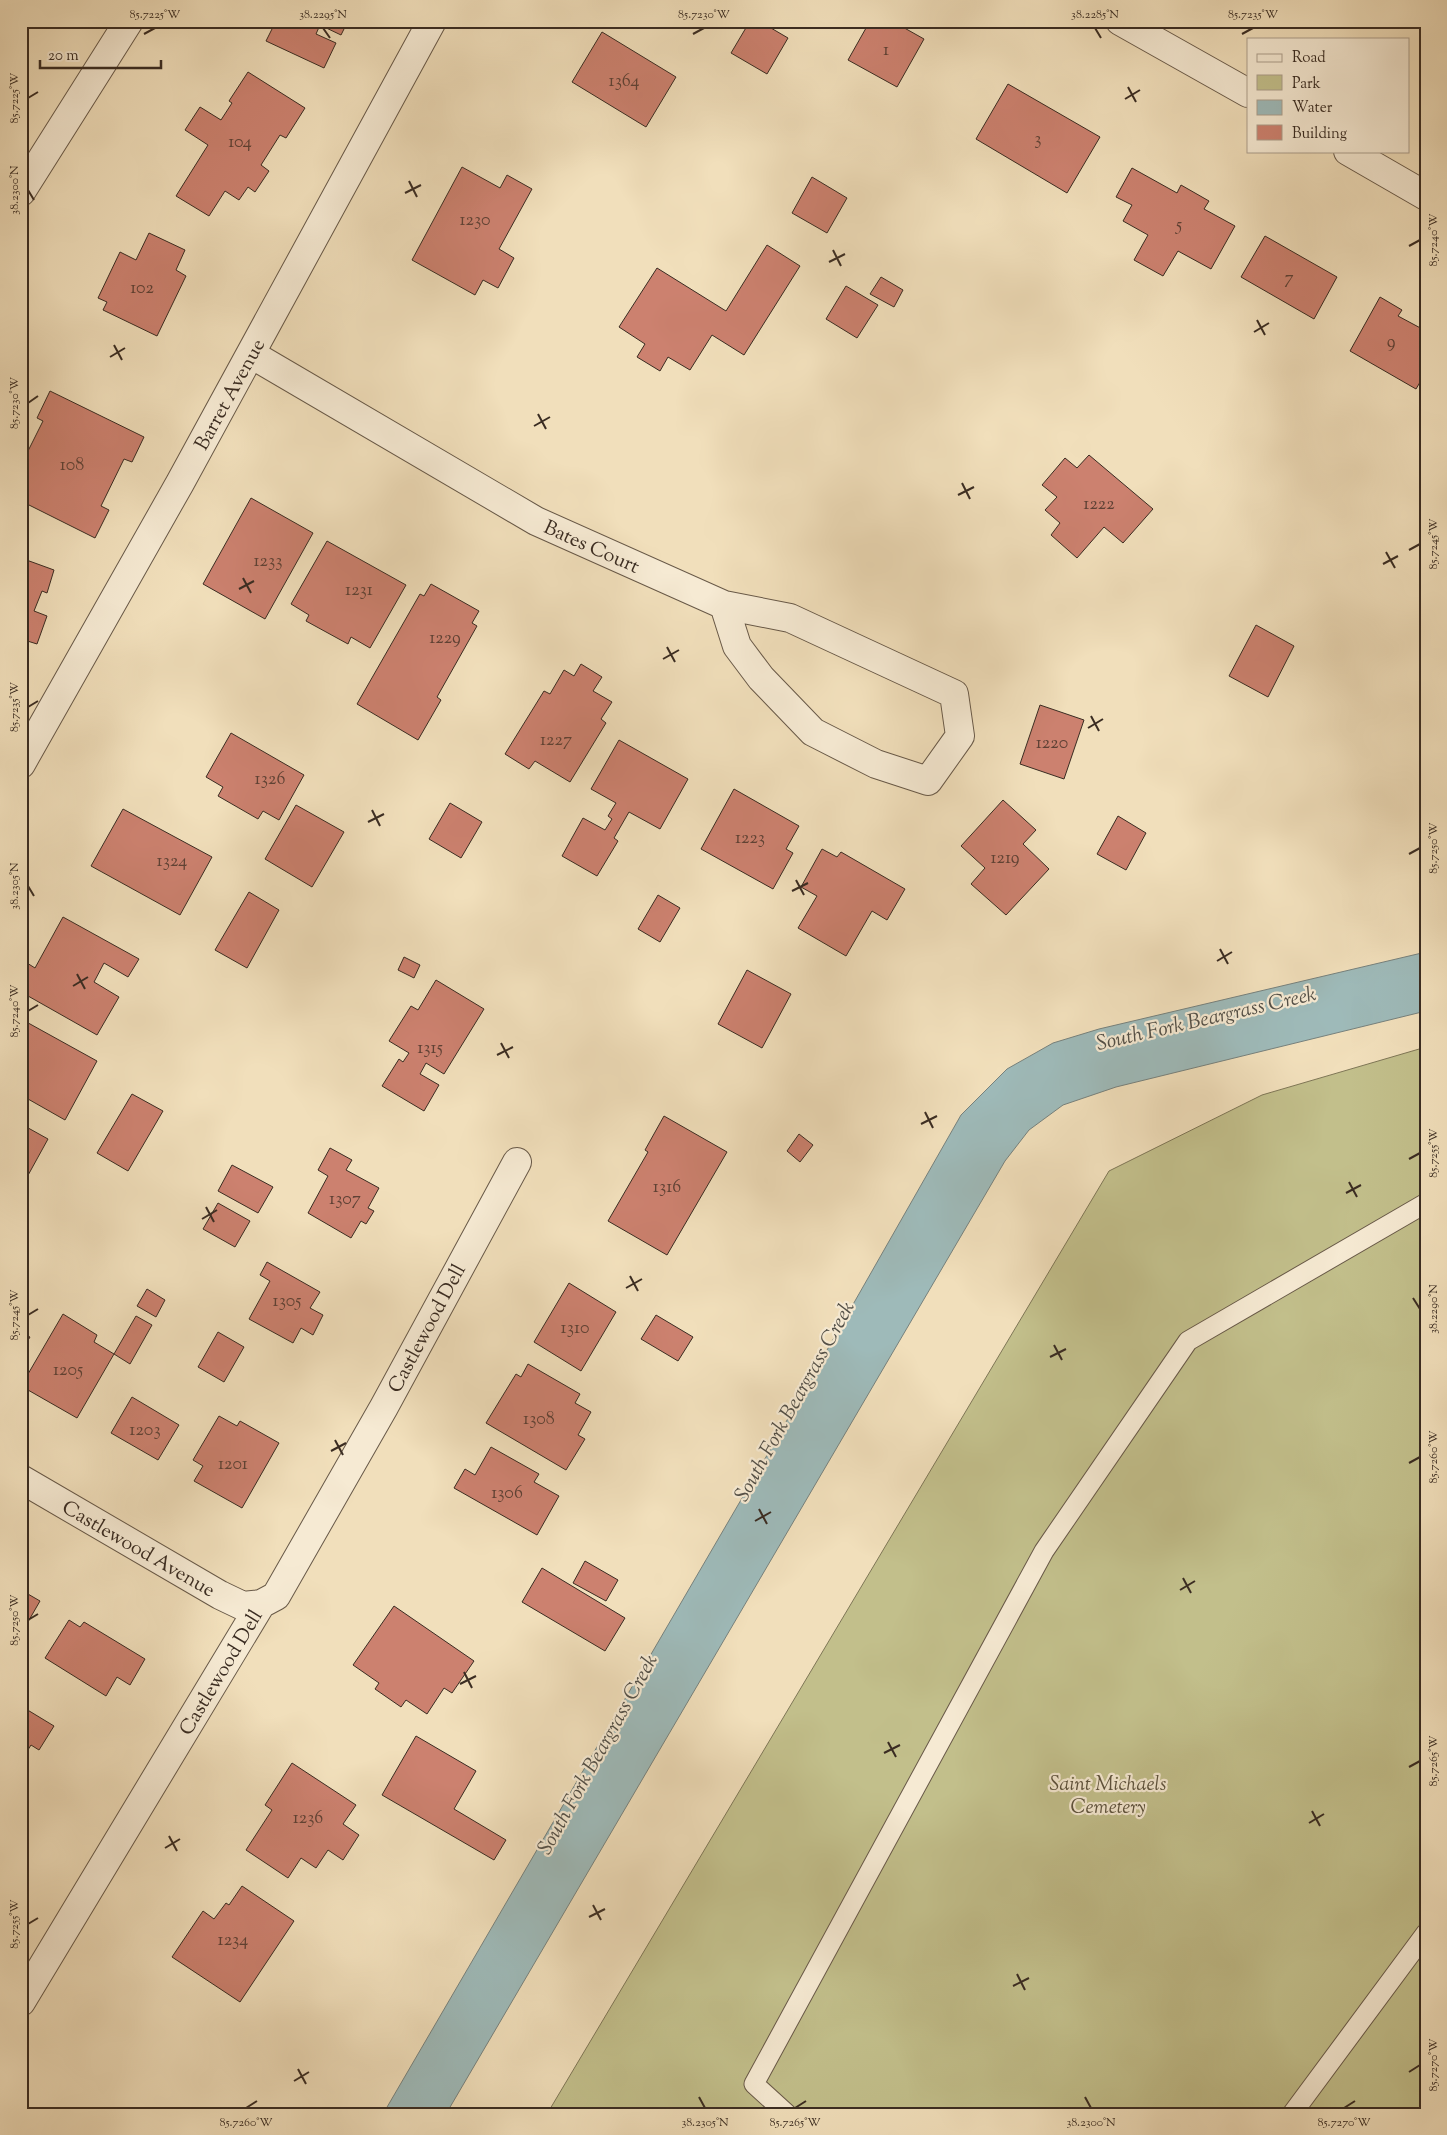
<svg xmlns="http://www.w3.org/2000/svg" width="1447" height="2135" font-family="'Sorts Mill Goudy',serif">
  <rect width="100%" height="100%" fill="#f1dfbb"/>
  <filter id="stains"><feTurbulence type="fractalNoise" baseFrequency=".004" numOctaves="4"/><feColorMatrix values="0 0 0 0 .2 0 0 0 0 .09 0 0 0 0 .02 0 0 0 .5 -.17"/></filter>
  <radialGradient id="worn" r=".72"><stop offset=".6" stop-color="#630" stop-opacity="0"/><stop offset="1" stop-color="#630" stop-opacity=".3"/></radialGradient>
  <path fill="#c2bf8b" stroke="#7e7656" d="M1426,1047V2114H547L1109,1171L1262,1095Z"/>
  <path fill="#9ebab9" stroke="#76817d" d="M1426,952V1011L1116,1087L1063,1105L1029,1130L1005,1161L446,2114H383L766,1457L961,1115L1007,1069L1053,1043L1099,1029Z"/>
  <path fill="#cc816f" stroke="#3a2c22" d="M276,21H348L341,35L320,25L316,34L336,43L324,68L266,41Z
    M750,21H759L788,38L767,74L731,53Z
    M870,21H892L924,39L897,87L848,60Z
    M602,32L676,77L646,127L572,82Z
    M248,72L305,108L286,138L280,135L261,165L269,171L255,192L248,187L239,200L225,191L209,216L176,196L208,145L185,130L200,107L221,120L232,103L229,101Z
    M1008,84L1100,137L1067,193L976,139Z
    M462,167L500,188L507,175L532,189L499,249L514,258L498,288L483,280L475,295L412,260Z
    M1132,168L1177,193L1181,185L1209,201L1204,209L1235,226L1211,269L1178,251L1163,276L1134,260L1148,235L1123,221L1132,205L1116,197Z
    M812,177L847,198L827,233L792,213Z
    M149,233L185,250L176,270L186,276L157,336L103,310L107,302L98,298L120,252L136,260Z
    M1265,236L1337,277L1314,319L1241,277Z
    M767,245L800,266L744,355L712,335L690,370L668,357L660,371L637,357L645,344L619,327L657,268L726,311Z
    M881,277L903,290L894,307L870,294Z
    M846,286L878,305L857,338L826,319Z
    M1380,297L1402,310L1398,316L1426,331V372L1416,389L1350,351Z
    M50,391L144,437L132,462L124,459L101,506L109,510L95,538L21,501V465L43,421L37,418Z
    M1426,404V419L1420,415Z
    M1089,455L1153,509L1123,543L1104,527L1077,558L1051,535L1060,523L1045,510L1057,497L1042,485L1065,458L1077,468Z
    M251,498L313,533L265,619L203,584Z
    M327,541L406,585L370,648L351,637L348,644L306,621L309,615L291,604Z
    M21,558L54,570L47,593L42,591L34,611L47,616L37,644L21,639Z
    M431,584L479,611L472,623L477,626L437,697L441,700L418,740L357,704L420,594L424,596Z
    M1256,625L1294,646L1268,697L1229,676Z
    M581,664L602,677L593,691L612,702L601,719L606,723L570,782L535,761L529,769L505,754L544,691L550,694L564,670L574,676Z
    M1040,705L1084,720L1064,779L1020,764Z
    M231,733L304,775L279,820L263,811L258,819L218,796L223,787L206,777Z
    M619,740L688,779L660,829L629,812L614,838L618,841L597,876L562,856L583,818L605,830L612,819L608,816L616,803L591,789Z
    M734,789L799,826L786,849L793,853L773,889L701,849Z
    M1003,800L1036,830L1023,844L1049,869L1006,915L971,884L985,868L961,846Z
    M450,803L482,822L461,858L429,839Z
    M296,805L344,832L312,887L265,859Z
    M123,809L212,857L180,915L91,866Z
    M1118,816L1146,833L1126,870L1097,854Z
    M822,849L837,857L841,852L905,889L887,920L872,911L846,956L798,928L817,896L801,887Z
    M249,892L279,910L247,968L215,950Z
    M658,895L680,908L660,942L638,929Z
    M63,917L139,959L128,977L104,963L94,982L119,997L97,1035L21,992V973L27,963L35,968Z
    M404,957L420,965L414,978L398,970Z
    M747,970L791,994L762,1048L718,1024Z
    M436,980L484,1009L444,1074L426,1063L420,1074L439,1085L424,1111L382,1086L399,1059L403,1062L409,1053L389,1041L411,1006L418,1010Z
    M21,1019L97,1061L65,1120L21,1095Z
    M132,1094L163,1111L128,1171L97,1153Z
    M664,1116L727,1152L667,1255L608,1221L648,1152L645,1150Z
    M21,1124L48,1139L21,1188Z
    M799,1134L813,1145L800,1162L787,1151Z
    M330,1148L352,1160L346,1170L379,1188L368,1208L374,1211L366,1224L361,1221L351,1238L308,1213L328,1176L318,1170Z
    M232,1165L273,1187L258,1213L218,1191Z
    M218,1203L250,1221L235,1247L203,1229Z
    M267,1262L320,1292L310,1308L323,1315L313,1335L301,1328L293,1343L249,1319L270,1281L260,1275Z
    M569,1283L616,1312L581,1371L534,1342Z
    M147,1289L165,1300L156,1317L137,1306Z
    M63,1314L97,1335L94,1342L114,1354L77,1418L21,1386Z
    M656,1315L693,1337L678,1361L641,1339Z
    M136,1316L152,1325L130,1364L114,1354Z
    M218,1332L244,1347L224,1382L198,1367Z
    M21,1333L30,1337L21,1352Z
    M528,1364L580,1394L575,1403L591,1412L578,1435L585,1439L566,1470L486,1423L516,1374L521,1377Z
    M132,1397L179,1425L158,1460L111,1433Z
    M219,1416L237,1426L240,1421L279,1443L242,1508L194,1481L203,1466L193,1460Z
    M491,1447L539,1474L534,1482L559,1496L537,1535L454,1488L465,1469L475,1475Z
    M585,1561L618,1580L606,1601L573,1583Z
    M542,1568L625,1618L605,1651L522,1602Z
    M21,1590L40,1601L21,1634Z
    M394,1606L474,1661L452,1693L444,1688L427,1714L406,1700L401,1707L375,1689L379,1683L353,1665Z
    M69,1620L80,1627L84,1622L145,1659L130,1685L117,1677L106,1696L45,1658Z
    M21,1706L54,1726L39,1750L31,1745L21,1761Z
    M416,1736L476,1771L454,1809L506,1840L494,1860L382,1795Z
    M292,1763L356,1805L343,1824L359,1835L343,1860L328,1850L316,1868L301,1858L288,1878L246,1850L272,1810L265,1805Z
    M242,1886L294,1921L240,2002L172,1957L203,1911L214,1919L226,1903L229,1905Z"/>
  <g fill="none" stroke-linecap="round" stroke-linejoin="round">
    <defs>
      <path id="service" d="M787,2114L754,2084L1044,1551L1188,1341L1426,1203
        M1292,2114L1426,1933"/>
      <path id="minor" d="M1120,21L1248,93
        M1348,151L1426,196
        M21,192L129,21
        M251,354L536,521L724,605L790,618L954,694L960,736L928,781L876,764L813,732L761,678L737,646L724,605
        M21,1479L220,1595L243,1606L261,1604
        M21,2002L261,1604L276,1596L384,1407L517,1162"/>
      <path id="tertiary" d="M21,764L180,483L432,21"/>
    </defs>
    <use href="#service" stroke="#685948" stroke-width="21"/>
    <use href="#minor" stroke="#685948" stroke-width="30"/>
    <use href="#tertiary" stroke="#685948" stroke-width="30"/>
    <use href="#service" stroke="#f6ead3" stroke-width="19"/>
    <use href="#minor" stroke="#f6ead3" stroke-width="28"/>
    <use href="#tertiary" stroke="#f6ead3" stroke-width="28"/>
  </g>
  <path fill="none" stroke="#3a2c22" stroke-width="2" d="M323,28L330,38M1095,28L1101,38M144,34L155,28M693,34L704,28M1242,34L1253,28M1128,87L1136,102M28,98L38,92M1125,99L1140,90M409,181L417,197M28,190L34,200M405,193L421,185M1409,246L1420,240M833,250L841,266M829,262L845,254M1257,320L1265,335M1254,332L1269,323M114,345L122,360M110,357L125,348M28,403L38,396M538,414L546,429M534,426L550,417M962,483L970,499M958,495L974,487M1409,550L1420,544M1386,552L1395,568M1383,564L1398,556M243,578L251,593M239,589L254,581M667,647L675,662M663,659L679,650M28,707L38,701M1091,716L1099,731M1088,728L1103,719M372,810L380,826M368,822L384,814M1409,854L1420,848M796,880L804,895M28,886L34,896M792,891L808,883M1220,949L1228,964M1217,961L1232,952M77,974L85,989M73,986L88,977M28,1011L38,1005M501,1043L509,1058M497,1055L513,1047M925,1112L933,1128M921,1124L937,1116M1409,1159L1420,1153M1349,1182L1357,1197M1346,1193L1361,1185M206,1207L214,1222M202,1219L217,1210M630,1276L638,1291M626,1288L642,1279M1413,1298L1420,1309M28,1315L38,1309M1054,1345L1062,1360M1050,1357L1066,1349M335,1440L343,1455M331,1451L346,1443M1409,1463L1420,1457M759,1509L767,1524M755,1521L771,1512M1183,1578L1191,1593M1180,1590L1195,1581M28,1620L38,1614M464,1672L472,1688M460,1684L476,1676M888,1742L896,1757M884,1753L900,1745M1409,1767L1420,1761M1312,1811L1320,1826M1309,1823L1324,1814M169,1836L177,1851M165,1848L180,1839M593,1905L601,1920M589,1917L605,1909M28,1924L38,1918M1017,1974L1025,1990M1013,1986L1029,1978M298,2069L306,2084M1409,2072L1420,2065M294,2081L309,2072M699,2097L705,2108M1085,2097L1091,2108M246,2108L257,2101M795,2108L806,2101M1344,2108L1355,2101"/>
  <g text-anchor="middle" stroke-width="4.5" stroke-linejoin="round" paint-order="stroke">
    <g font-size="18" fill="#5e4135">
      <text x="886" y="55">1</text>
      <text x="624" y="86">1364</text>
      <text x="1038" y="144">3</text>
      <text x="240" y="147">104</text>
      <text x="475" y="225">1230</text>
      <text x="1179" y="230">5</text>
      <text x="1289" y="283">7</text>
      <text x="142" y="293">102</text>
      <text x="1391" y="347">9</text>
      <text x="72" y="470">108</text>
      <text x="1099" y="509">1222</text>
      <text x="268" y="566">1233</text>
      <text x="359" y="595">1231</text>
      <text x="445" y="643">1229</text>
      <text x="556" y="745">1227</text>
      <text x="1052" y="748">1220</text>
      <text x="270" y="784">1326</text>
      <text x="750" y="843">1223</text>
      <text x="1005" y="863">1219</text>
      <text x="172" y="866">1324</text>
      <text x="430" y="1053">1315</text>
      <text x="667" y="1192">1316</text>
      <text x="345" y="1204">1307</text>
      <text x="287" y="1306">1305</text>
      <text x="575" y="1333">1310</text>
      <text x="68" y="1375">1205</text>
      <text x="539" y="1424">1308</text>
      <text x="145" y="1435">1203</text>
      <text x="233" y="1469">1201</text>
      <text x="507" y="1498">1306</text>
      <text x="308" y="1823">1236</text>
      <text x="233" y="1945">1234</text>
    </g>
    <g font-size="20" fill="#3a2c22" stroke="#f6ead3">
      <text transform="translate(229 394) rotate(-61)" y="7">Barret Avenue</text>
      <text transform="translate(592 546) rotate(24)" y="7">Bates Court</text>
      <text transform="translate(426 1328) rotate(-62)" y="7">Castlewood Dell</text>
      <text transform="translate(139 1548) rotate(30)" y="7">Castlewood Avenue</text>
      <text transform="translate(220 1672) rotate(-59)" y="7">Castlewood Dell</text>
    </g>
    <g font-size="20" font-style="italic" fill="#5c513c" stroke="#f6ead3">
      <text x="1108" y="1790">Saint Michaels<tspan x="1108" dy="23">Cemetery</tspan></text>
    </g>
    <g font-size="21" font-style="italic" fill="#535048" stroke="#f6ead3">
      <text transform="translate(1206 1018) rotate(-13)" y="7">South Fork Beargrass Creek</text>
      <text transform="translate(794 1401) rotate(-61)" y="7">South Fork Beargrass Creek</text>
      <text transform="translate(597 1754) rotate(-61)" y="7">South Fork Beargrass Creek</text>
    </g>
  </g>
  <rect width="1447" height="2135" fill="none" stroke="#f1dfbb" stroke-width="55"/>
  <rect x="1247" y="38" width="162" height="115" fill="#f6ead3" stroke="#ab9e8c"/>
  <rect x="1257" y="54" width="25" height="8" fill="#f6ead3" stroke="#ab9e8c"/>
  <text x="1292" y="62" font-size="15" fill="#3a2c22">Road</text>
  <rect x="1257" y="75" width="25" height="15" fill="#c2bf8b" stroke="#ab9e8c"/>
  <text x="1292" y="88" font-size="15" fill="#3a2c22">Park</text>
  <rect x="1257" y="100" width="25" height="15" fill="#9ebab9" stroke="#ab9e8c"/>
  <text x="1292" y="112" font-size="15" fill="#3a2c22">Water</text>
  <rect x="1257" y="125" width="25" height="15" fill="#cc816f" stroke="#ab9e8c"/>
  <text x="1292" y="138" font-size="15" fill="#3a2c22">Building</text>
  <path d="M40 60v8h121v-8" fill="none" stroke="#3a2c22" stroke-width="2.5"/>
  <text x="48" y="60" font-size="15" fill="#3a2c22" stroke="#f6ead3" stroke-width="4" paint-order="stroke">20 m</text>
  <rect x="28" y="28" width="1392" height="2080" fill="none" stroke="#3a2c22" stroke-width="2"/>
  <g font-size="12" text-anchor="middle" fill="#3a2c22">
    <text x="155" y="18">85.7225°W</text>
    <text x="323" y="18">38.2295°N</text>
    <text x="704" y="18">85.7230°W</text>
    <text x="1095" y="18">38.2285°N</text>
    <text x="1253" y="18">85.7235°W</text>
    <text transform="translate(14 98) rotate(-90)" y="4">85.7225°W</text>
    <text transform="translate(14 190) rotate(-90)" y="4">38.2300°N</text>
    <text transform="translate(1433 240) rotate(-90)" y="4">85.7240°W</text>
    <text transform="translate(14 403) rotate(-90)" y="4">85.7230°W</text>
    <text transform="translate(1433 544) rotate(-90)" y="4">85.7245°W</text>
    <text transform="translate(14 707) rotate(-90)" y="4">85.7235°W</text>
    <text transform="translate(1433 848) rotate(-90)" y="4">85.7250°W</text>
    <text transform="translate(14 886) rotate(-90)" y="4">38.2305°N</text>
    <text transform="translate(14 1011) rotate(-90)" y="4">85.7240°W</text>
    <text transform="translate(1433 1153) rotate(-90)" y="4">85.7255°W</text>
    <text transform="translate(1433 1309) rotate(-90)" y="4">38.2290°N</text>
    <text transform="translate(14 1315) rotate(-90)" y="4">85.7245°W</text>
    <text transform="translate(1433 1457) rotate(-90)" y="4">85.7260°W</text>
    <text transform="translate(14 1620) rotate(-90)" y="4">85.7250°W</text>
    <text transform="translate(1433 1761) rotate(-90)" y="4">85.7265°W</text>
    <text transform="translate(14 1924) rotate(-90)" y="4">85.7255°W</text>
    <text transform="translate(1433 2065) rotate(-90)" y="4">85.7270°W</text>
    <text x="246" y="2126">85.7260°W</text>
    <text x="705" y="2126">38.2305°N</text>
    <text x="795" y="2126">85.7265°W</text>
    <text x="1091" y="2126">38.2300°N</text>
    <text x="1344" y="2126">85.7270°W</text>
  </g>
  <rect width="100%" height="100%" filter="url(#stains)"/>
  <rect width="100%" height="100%" fill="url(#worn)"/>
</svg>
